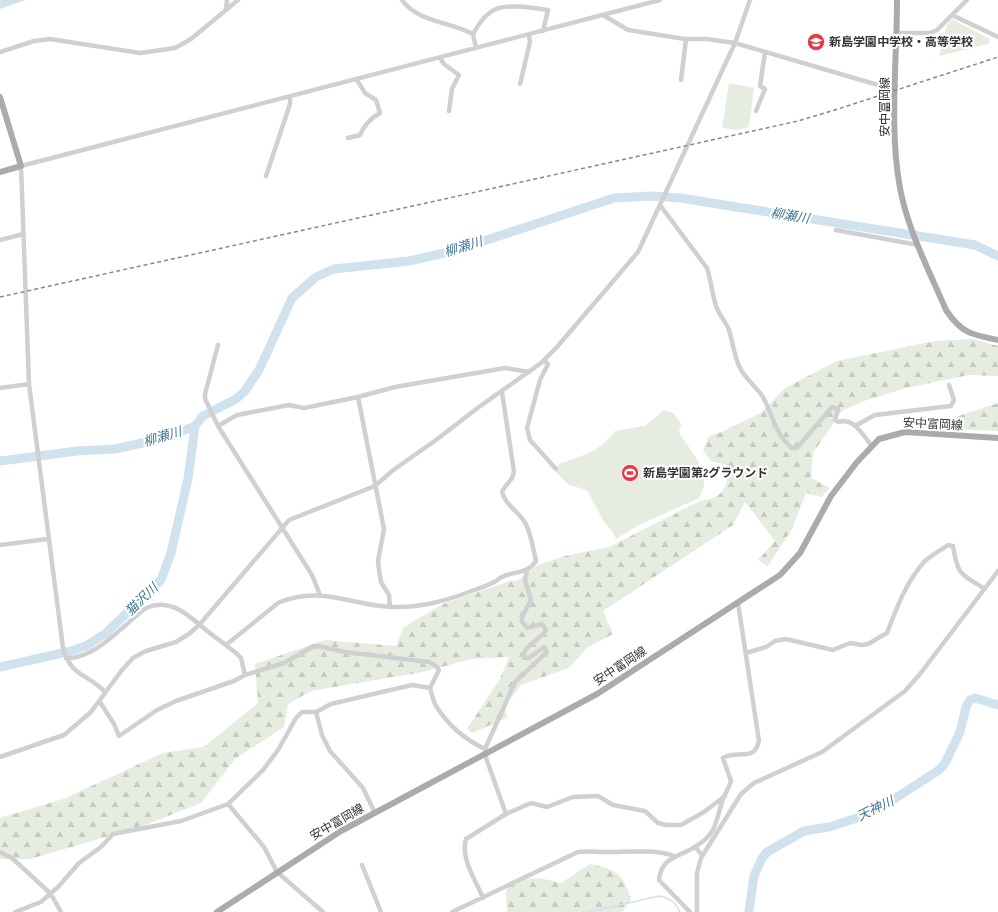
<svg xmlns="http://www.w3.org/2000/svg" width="998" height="912" font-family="'Sofia Sans Condensed','Noto Sans JP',sans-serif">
  <defs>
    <pattern id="forest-firs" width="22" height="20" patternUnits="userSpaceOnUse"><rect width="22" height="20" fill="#e6ecdf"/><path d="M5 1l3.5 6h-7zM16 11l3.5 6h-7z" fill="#c6cbc0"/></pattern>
  </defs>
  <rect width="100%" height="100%" fill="#fff"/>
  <path fill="url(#forest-firs)" d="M973,339L998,346V376L969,375L906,388L864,401L842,411L813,453L811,478L830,488L821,497L806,493L792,529L768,566L758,560L775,541L745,502L733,525L603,611L613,634L587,648L569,668L521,685L505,706L507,718L472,733L467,729L500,679L509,657L471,659L423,672L311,691L288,704L284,727L235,759L201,803L140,827L30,859H0V818L63,799L163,753L204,747L258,703L255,664L325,640L396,646L404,627L443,604L507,582L518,580L538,565L565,556L609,547L700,501C705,500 712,499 716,497C726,490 731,475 727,465L711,461L703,450L709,436L719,433L761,413L785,388L837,361L935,341Z
    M998,403V431L954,429L958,416Z
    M590,864C617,870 623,873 631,900L622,912H507L506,890C525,874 539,877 561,883Z"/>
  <path fill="#e6ecdf" d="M952,19L990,39L988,44L939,56L947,25Z
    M729,83L754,88L749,127L737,130L722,128Z
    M664,410L673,413L682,425L679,429L680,434C692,453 714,475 699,498L637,526L616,539L613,532L604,522L587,490L569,485L555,471L559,464C581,456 600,452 615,431L645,426Z"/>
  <path fill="#cfe2ee" d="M0,0H25L0,9Z"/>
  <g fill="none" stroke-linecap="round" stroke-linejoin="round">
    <path stroke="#cfe2ee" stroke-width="1.5" d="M589,912L659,896C670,898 675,902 680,912"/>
    <path stroke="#cfe2ee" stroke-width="9" d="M0,461L77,451L115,449L165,438L195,426L203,416L236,399L245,391L259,370L292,298L316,277L334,269L409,261L453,251L614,198L650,196L680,198L975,245L998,256
      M0,667L71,651L86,646L106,633L161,580L171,553L188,479L195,426
      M749,912L754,876L762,858L767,852L804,831L829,827L860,817L885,805L939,770L945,763L960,732L966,707L970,700L975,698L998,705"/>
    <path stroke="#d0d0d0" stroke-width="4.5" d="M402,0C417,22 451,22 473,34
      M226,8L227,0
      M603,15L628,30L685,39H706L735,43L888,88L896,86
      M952,15L998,37
      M897,33H930L937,30L967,0
      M476,48L473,34C478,25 485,14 494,10C506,3 534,8 548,10L543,31
      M0,52L34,41L50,39L140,53L175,48L191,39L238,0
      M440,58L444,64L459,75L452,89L449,111
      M681,80L686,39
      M520,84L530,42L529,35
      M756,111L765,89L760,86L765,52
      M348,138L360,135C364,125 371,118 380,113L376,100L365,93L357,80
      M266,176L290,104V97
      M660,205L707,268C711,281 712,293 716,306C719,315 726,322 729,330C733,343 734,356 740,368C746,380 760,390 764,399C773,417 776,435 792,448H797L832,407L838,409L835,420L838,422C854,417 862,434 871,445
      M836,230L918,245
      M0,240L23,234
      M218,345L205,394V399L218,426L312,575L320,595
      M544,360L548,364L540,380L527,428L530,440L556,469
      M0,388L29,384
      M358,397L384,529L378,561L379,570L381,582L389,595L390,607
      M218,426L237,415L289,405L304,408L358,397L395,387L505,368L529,372
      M855,426L875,415L951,406L954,400L949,385
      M0,545L48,539
      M226,645L278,603C320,585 350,605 391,607C422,608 449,600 477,589C483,587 489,585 494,582C497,581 499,578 502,577C514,571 528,574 536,561C533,549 531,531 524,521C516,509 505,505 502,491L512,478L514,472L502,392
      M746,653L766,647L775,641L786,639L833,650L850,643L862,645L868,644L887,633C896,609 907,580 925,561C932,555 941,550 948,545L953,546C958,576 960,573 985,589
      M66,658C95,660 124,624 146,608C171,597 189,616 206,630C216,638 226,645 236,653L241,658L245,675
      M105,692C87,673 71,677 63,648L29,384L21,166L660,0
      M100,702L114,724L119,736L157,710L176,701L234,681L245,675L284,663L312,647L318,646L345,652L429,662L436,666L439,670L430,688C432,694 433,701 436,706C448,725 466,740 485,749
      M316,712L322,735L330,751L363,788L375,813
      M0,757L64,735L91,712L122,670L133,658L146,651L176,642L189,634L200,624L289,520L375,486L392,471L436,440L479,407L541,363L557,347L638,252L735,43L750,0
      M228,804L264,847L277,872L323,912
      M506,814L531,803L547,807L573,797L598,796L613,805L645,811L658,823L666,825H681L704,812L725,796
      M695,847C717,833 715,824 722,802C724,795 729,788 731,781L723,758C737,749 754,763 759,741L738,603
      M0,852L12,858L51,894L61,912
      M362,865L381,912
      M483,898C476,881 460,858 466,839L506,814L485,755V749L515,682L547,652L544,647L529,658H524C522,645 540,641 546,630L542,624L527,628L522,622V617L531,600L525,580L527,570
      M15,912L41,902L58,887L79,863L101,847L113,834L181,821L228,804L263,770L278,750L296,718L302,712H316L331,704L412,685L430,688
      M452,912L578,852C588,851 596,852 606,852C626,852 655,849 674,856
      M690,912L659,880C661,858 678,857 695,847L702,855
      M697,912V873L701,858L741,794L754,783L822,752L905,691L920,674L998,571"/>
    <path stroke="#ababab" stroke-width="6" d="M897,0C897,60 889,130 900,188C908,231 929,270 946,310C961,333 972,335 998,340
      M0,97L21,166L0,172
      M217,912L341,831L597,694L780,575L800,553L831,496L857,462L879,439L905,432L998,438"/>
    <path stroke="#888" stroke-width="1.5" stroke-dasharray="4 3" stroke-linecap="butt" d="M0,297L798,121L838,109L998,57"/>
  </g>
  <defs>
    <symbol id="school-disc" viewBox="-11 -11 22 22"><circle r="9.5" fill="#e63946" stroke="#fff"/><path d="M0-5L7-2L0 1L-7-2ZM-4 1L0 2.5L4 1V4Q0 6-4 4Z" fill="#fff"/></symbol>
    <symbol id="stadium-disc" viewBox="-11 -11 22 22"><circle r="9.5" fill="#e63946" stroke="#fff"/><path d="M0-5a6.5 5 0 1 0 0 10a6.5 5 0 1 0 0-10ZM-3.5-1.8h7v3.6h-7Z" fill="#fff"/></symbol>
  </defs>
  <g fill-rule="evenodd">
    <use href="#school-disc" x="806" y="32" width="20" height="20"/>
    <use href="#stadium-disc" x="620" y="463" width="20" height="20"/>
  </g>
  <g text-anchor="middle" stroke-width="4" stroke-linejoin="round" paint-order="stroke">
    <g font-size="12" font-weight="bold" fill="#333" stroke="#fff" text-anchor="start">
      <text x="829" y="46">新島学園中学校・高等学校</text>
      <text x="643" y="477">新島学園第2グラウンド</text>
    </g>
    <g font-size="12" fill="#333" stroke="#fff">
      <text transform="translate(885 107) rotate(-90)" y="4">安中富岡線</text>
      <text transform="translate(933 424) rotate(3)" y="4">安中富岡線</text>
      <text transform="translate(620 666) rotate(-33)" y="4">安中富岡線</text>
      <text transform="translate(337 822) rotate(-30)" y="4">安中富岡線</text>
    </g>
    <g font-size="13" font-style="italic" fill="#3f7597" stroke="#fff">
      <text transform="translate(790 215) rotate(9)" y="5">柳瀬川</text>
      <text transform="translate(463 246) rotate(-17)" y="5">柳瀬川</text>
      <text transform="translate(162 436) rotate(-16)" y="5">柳瀬川</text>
      <text transform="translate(141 599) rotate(-44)" y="5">猫沢川</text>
      <text transform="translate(875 808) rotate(-26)" y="5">天神川</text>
    </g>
  </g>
</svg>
